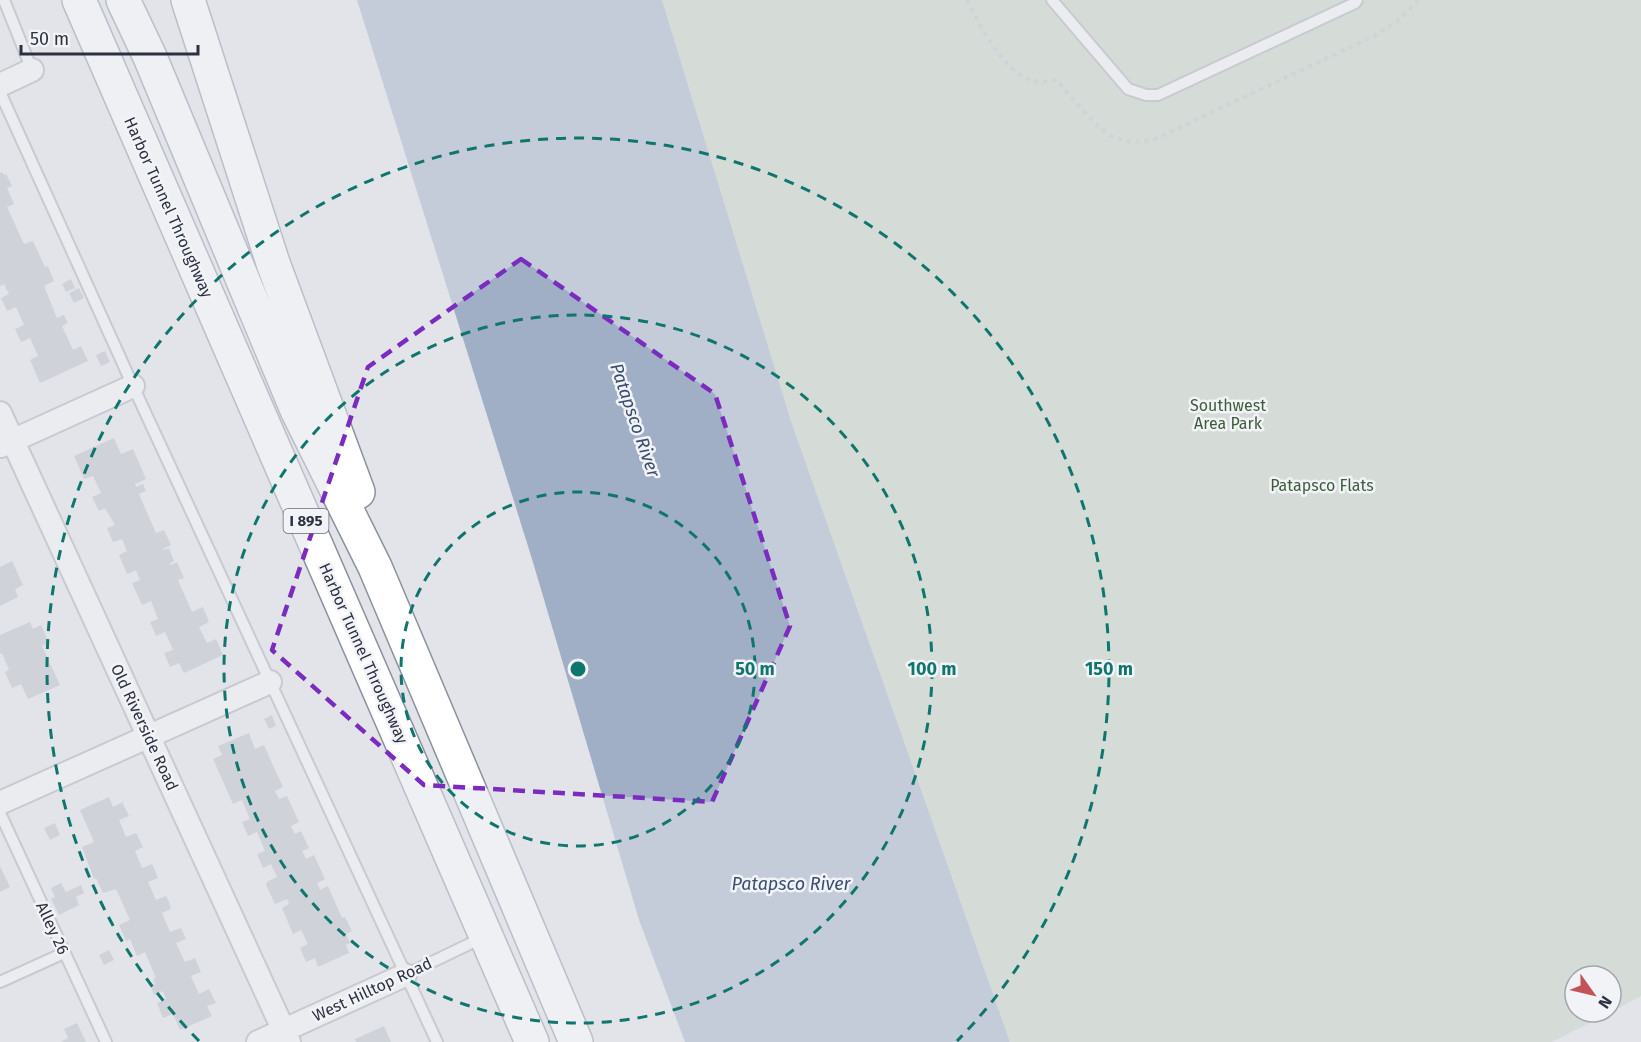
<svg xmlns="http://www.w3.org/2000/svg" width="1641" height="1042" font-family="'Fira Sans',sans-serif">
  <rect width="100%" height="100%" fill="#e2e4e9"/>
  <path fill="#c6d3c4" d="M662,0H1641V996L1611,1012V976H1575V1012H1611L1552,1042H1010L791,421Z"/>
  <path fill="#a0afc6" d="M357,0H662L791,421L1010,1042H685L639,920L532,559Z"/>
  <path fill="#babdc6" d="M2,172L4,175L6,174L12,186L7,188L14,204L7,207L24,244L33,241L45,267L48,266L54,281L44,286L57,318L64,315L68,323L62,326L73,350L81,346L88,361L40,383L30,360L38,356L30,338L21,342L15,329L24,325L16,307L7,311L1,298L9,294L4,284L0,286V173Z
    M71,279L75,288L66,292L62,284Z
    M79,288L84,298L74,303L69,293Z
    M105,351L110,362L101,366L96,355Z
    M114,438L121,454L133,449L146,479L135,484L136,487L143,484L146,491L139,494L156,533L164,530L171,545L163,549L164,550L169,548L174,561L170,563L171,565L177,562L184,578L178,580L192,612L203,607L209,622L199,627L207,643L216,639L223,655L184,673L179,663L170,667L164,653L173,650L165,632L156,636L150,622L158,619L151,601L142,605L132,583L140,580L136,570L127,574L119,555L127,551L122,539L113,542L107,528L115,525L105,508L99,511L92,497L101,493L93,476L84,479L74,456Z
    M12,561L23,585L15,589L18,597L0,606V567Z
    M30,622L33,629L41,625L49,643L42,646L60,685L28,699L21,684L12,688L5,672L9,670L2,653L0,654V635Z
    M272,715L276,726L269,729L264,719Z
    M249,733L255,749L264,745L271,761L283,787L275,791L279,799L287,796L294,811L299,822L291,826L295,834L301,831L309,848L302,851L306,859L314,855L320,868L325,879L317,883L320,890L328,886L342,918L345,917L352,931L346,934L350,943L346,945L349,953L318,967L315,958L306,962L301,950L300,948L308,944L301,930L293,934L290,927L282,908L289,904L287,899L275,904L266,885L268,881L277,877L271,864L263,868L257,854L265,851L257,832L248,836L242,822L250,819L242,800L233,804L213,759L222,755L218,746Z
    M109,797L113,807L123,802V804L129,816L119,820L126,837L136,833L143,847L135,851L142,868L152,864L153,866L158,878L148,882L156,900L166,896L169,902L171,909L162,913L170,932L181,928L186,939L176,943L185,962L195,958L201,972L191,976L199,994L209,989L216,1003L207,1006L212,1016L180,1030L173,1014L163,1018L157,1003L166,999L163,991L154,995L151,987L155,984L153,979L156,978L145,952L137,956L130,939L126,941L119,925L130,920L116,889L103,893L96,878L94,879L82,847L94,842L80,810Z
    M55,823L60,835L50,840L44,828Z
    M0,866L10,887L0,892Z
    M61,883L66,892L81,885L84,893L76,897L79,905L59,915L51,899L55,897L51,888Z
    M109,950L114,960L104,965L99,955Z
    M77,1023L86,1042H61L68,1038L64,1029Z
    M384,1026L391,1042H356L355,1039Z"/>
  <g fill="none" stroke-linecap="round" stroke-linejoin="round">
    <defs>
      <path id="service" d="M4,0L32,70
        M1052,0L1128,89L1146,95H1158L1355,3L1357,0
        M0,92L133,386L437,1042
        M0,813L106,1042
        M405,975L484,937
        M0,982L64,953"/>
      <path id="minor" d="M0,85L32,70
        M0,413L289,1042
        M1,446L133,386
        M0,803L270,682
        M258,1042L405,975"/>
      <path id="motorway" d="M79,0L532,1042
        M123,0L150,57L297,410L375,567L576,1042
        M188,0L273,263L358,492"/>
    </defs>
    <use href="#service" stroke="#a8abb3" stroke-width="14"/>
    <use href="#minor" stroke="#a8abb3" stroke-width="26"/>
    <use href="#motorway" stroke="#8b919f" stroke-width="36"/>
    <path stroke="#bdbfc4" stroke-width="4" stroke-dasharray="4.5 4.5" stroke-linecap="butt" d="M967,0C980,26 1004,73 1033,81C1040,83 1050,81 1056,80C1072,96 1097,132 1118,139C1130,143 1142,142 1155,139L1374,36L1400,19L1419,0"/>
    <use href="#service" stroke="#f5f6f8" stroke-width="10"/>
    <use href="#minor" stroke="#f5f6f8" stroke-width="22"/>
    <use href="#motorway" stroke="#fff" stroke-width="33"/>
  </g>
  <path d="M0 0H1641V1042H0ZM521,259L715,394L790,626L712,802L424,785L272,650L368,367Z" fill="#e2e4e9" fill-opacity=".55" fill-rule="evenodd"/>
  <path fill="none" stroke="#7b2cbf" stroke-width="4.5" stroke-dasharray="12 8" stroke-linejoin="round" d="M521,259L715,394L790,626L712,802L424,785L272,650L368,367Z"/>
  <g fill="none" stroke="#0f766e" stroke-width="3" stroke-dasharray="10 8">
    <circle cx="578" cy="669" r="177"/>
    <circle cx="578" cy="669" r="354"/>
    <path d="M199 1041A531 531 0 1 1 957 1041"/>
  </g>
  <g text-anchor="middle" stroke-width="5" stroke-linejoin="round" paint-order="stroke">
    <rect fill="#f2f3f7" stroke="#676b77" stroke-width="1.5" x="283.5" y="509" width="45" height="24" rx="4.5"/>
    <g font-size="15" font-weight="bold" fill="#2c3140">
      <text x="306" y="526">I 895</text>
    </g>
    <g font-size="16" fill="#2c3140" stroke="#f2f3f7">
      <text transform="translate(169 207) rotate(66)" y="6">Harbor Tunnel Throughway</text>
      <text transform="translate(364 653) rotate(66)" y="6">Harbor Tunnel Throughway</text>
      <text transform="translate(145 727) rotate(65)" y="6">Old Riverside Road</text>
      <text transform="translate(53 928) rotate(65)" y="6">Alley 26</text>
      <text transform="translate(372 989) rotate(-25)" y="6">West Hilltop Road</text>
    </g>
    <g font-size="16" fill="#3d5b3a" stroke="#f2f3f7">
      <text x="1228" y="411">Southwest<tspan x="1228" dy="18">Area Park</tspan></text>
      <text x="1322" y="491">Patapsco Flats</text>
    </g>
    <g font-size="18" font-style="italic" fill="#394d71" stroke="#f2f3f7">
      <text transform="translate(635 420) rotate(71)" y="6">Patapsco River</text>
      <text x="791" y="890">Patapsco River</text>
    </g>
  </g>
  <circle cx="578" cy="669" r="9" fill="#0f766e" stroke="#f2f3f7" stroke-width="3"/>
  <g font-size="18" text-anchor="middle" font-weight="bold" fill="#0f766e" stroke="#f2f3f7" stroke-width="5" stroke-linejoin="round" paint-order="stroke">
    <text x="755" y="675">50 m</text>
    <text x="932" y="675">100 m</text>
    <text x="1109" y="675">150 m</text>
  </g>
  <g transform="translate(1593 994) rotate(124)"><circle r="28" fill="#f2f3f7" stroke="#a3a5ae" stroke-width="1.5"/>
  <path d="M0-4.5L10 22L0 15L-10 22Z" fill="#c45259"/>
  <text y="-9" font-size="16" font-weight="bold" text-anchor="middle" fill="#2c3140">N</text>
  </g>
  <path d="M21 45v9h177v-9" fill="none" stroke="#2c3140" stroke-width="3"/>
  <text x="30" y="45" font-size="18" fill="#2c3140" stroke="#f2f3f7" stroke-width="4.5" paint-order="stroke">50 m</text>
</svg>
